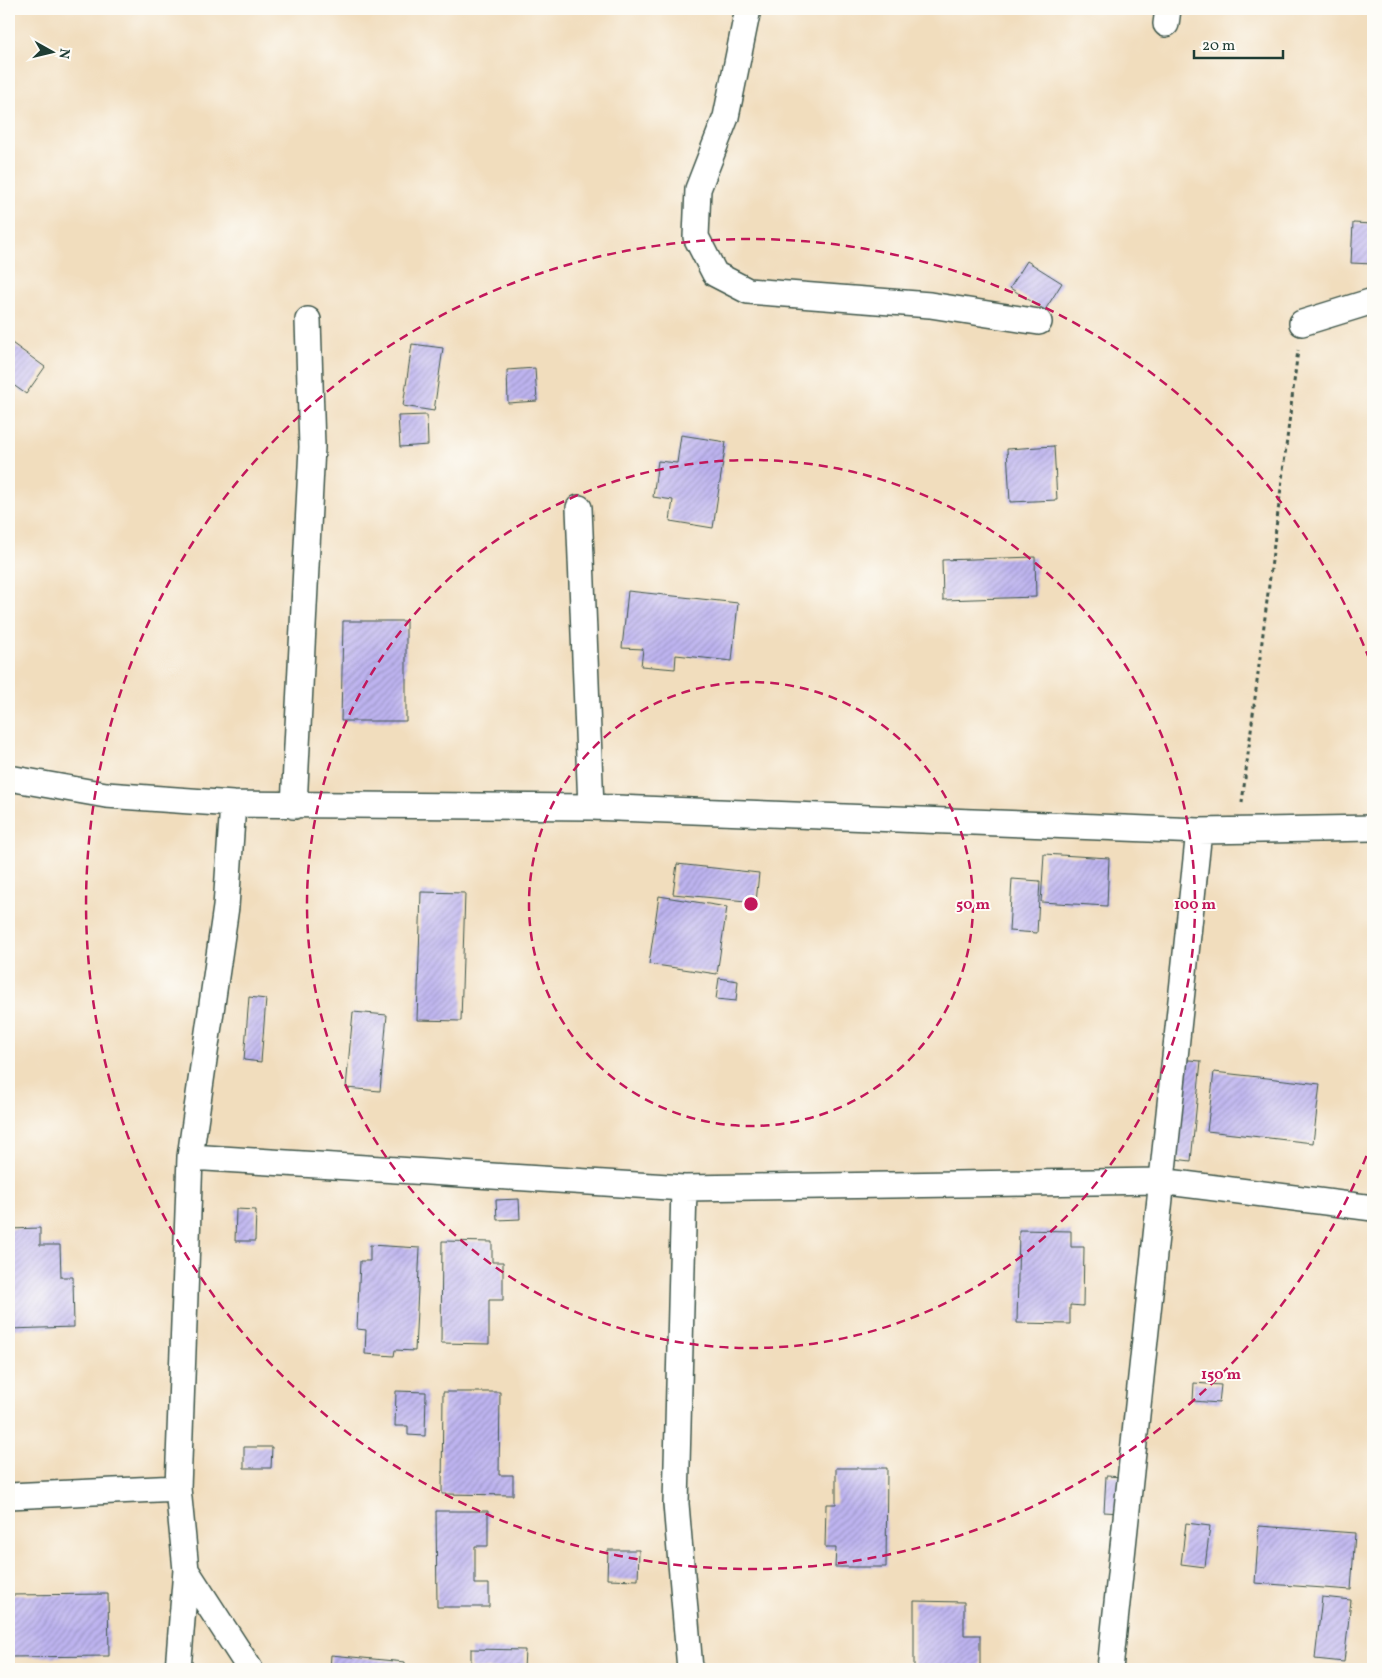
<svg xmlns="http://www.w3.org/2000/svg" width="1382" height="1678" font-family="Vollkorn,serif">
  <defs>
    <pattern id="building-hatch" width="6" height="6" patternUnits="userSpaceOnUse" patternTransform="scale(1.25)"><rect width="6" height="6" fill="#beb4f0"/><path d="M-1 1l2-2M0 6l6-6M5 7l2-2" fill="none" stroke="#9a94c3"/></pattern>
  </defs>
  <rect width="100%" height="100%" fill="#fdfcf7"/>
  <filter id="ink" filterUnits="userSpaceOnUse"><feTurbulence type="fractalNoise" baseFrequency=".02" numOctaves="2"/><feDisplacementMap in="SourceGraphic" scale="10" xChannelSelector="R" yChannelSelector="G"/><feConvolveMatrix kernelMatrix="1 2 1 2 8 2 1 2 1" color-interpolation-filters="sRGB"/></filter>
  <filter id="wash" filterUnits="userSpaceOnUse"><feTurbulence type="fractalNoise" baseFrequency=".0096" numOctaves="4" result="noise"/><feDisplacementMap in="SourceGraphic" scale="20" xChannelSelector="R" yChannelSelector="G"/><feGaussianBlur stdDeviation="1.12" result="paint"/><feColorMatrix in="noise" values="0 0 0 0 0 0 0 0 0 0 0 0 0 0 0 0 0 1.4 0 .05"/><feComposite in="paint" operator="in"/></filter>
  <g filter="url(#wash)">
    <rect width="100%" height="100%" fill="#f1ddbd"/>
    <g id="blocks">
      <path fill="url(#building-hatch)" d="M1353,223L1373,224V264L1351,263Z
        M1027,261L1062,283L1045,310L1010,288Z
        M9,341L45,367L26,394L9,382Z
        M412,344L443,348L434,411L403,406Z
        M535,368L537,401L508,403L507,370Z
        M427,415L428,445L400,447L398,416Z
        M681,435L726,442L713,528L670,521L673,500L653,497L658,461L677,463Z
        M1054,446L1057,500L1010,502L1007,449Z
        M1035,557L1036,597L943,600L942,560Z
        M628,591L738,603L732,661L676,655L675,669L641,666L643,649L622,648Z
        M343,621H406V721H341Z
        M1044,854L1109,858L1107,906L1041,902Z
        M677,864L759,873L756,902L673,894Z
        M1012,879L1040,881L1037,933L1009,931Z
        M421,892L465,893L461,1021L417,1020Z
        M659,896L727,907L717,974L649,964Z
        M719,978L738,981L736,1001L716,999Z
        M249,997L266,999L261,1062L244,1060Z
        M353,1012L387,1015L380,1091L346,1088Z
        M1177,1059L1201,1061L1191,1161L1167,1158Z
        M1214,1072L1320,1084L1313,1143L1207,1131Z
        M519,1199L520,1219L497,1220L496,1200Z
        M236,1209L256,1210L255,1241H235Z
        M40,1228V1245H60L61,1277H73L74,1327L9,1329V1229Z
        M1019,1230L1071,1231V1247H1084L1083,1306L1070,1305V1324L1017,1323Z
        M442,1241L492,1242V1262H503V1300H489V1344L441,1343Z
        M370,1245L420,1248L415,1351L395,1350L394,1356L365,1354L366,1330L357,1329L360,1261H370Z
        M1194,1383L1221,1385L1219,1403L1193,1401Z
        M396,1391L426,1392L425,1436L408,1435V1426H395Z
        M443,1392H500L499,1475H513V1495L442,1494Z
        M244,1447H272L271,1468H244Z
        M836,1468H887L886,1567H835L836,1548H825L826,1504H836Z
        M1106,1476L1124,1477L1121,1513L1104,1512Z
        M436,1511H488V1546H475V1584H489V1607H437Z
        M1186,1523L1210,1526L1205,1567L1181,1564Z
        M1259,1526L1355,1533L1351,1590L1255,1583Z
        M608,1550H639L638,1580L607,1579Z
        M108,1594L109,1656L9,1657V1595Z
        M1322,1597L1351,1600L1344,1662L1315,1659Z
        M914,1601L964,1602V1635H980V1669H914Z
        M471,1649L525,1650L524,1669H471Z
        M331,1655L405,1662V1669H330Z"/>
    </g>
  </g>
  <g filter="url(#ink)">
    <use href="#blocks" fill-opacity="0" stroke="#3e5549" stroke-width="1"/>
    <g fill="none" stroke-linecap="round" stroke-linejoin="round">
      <defs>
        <path id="street" d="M748,9L726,117L698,189L696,237L715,274L748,291L930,305L1039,322
          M1166,24L1168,9
          M1302,323L1373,301
          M579,508L591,807
          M9,778L106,795L233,804L591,807L1199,831L1373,828
          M294,806L312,447L308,320
          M190,1157L684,1188L1160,1181L1373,1208
          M684,1188L676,1504L690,1669
          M9,1496L178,1488
          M186,1570L250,1669
          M178,1669L186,1570L178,1488L190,1157L226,907L233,804
          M1110,1669L1199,831"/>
      </defs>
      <use href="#street" stroke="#3e5549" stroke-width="28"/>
      <path stroke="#3e5549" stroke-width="3" stroke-dasharray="4 4" stroke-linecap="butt" d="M1242,803L1298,350"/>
      <use href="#street" stroke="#fff" stroke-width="25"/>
    </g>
  </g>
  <g fill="none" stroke="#c2185b" stroke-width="2.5" stroke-dasharray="9 6">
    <circle cx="751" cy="904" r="222"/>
    <circle cx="751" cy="904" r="444"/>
    <path d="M1372 1142A665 665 0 1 1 1372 666"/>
  </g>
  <circle cx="751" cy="904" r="8" fill="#c2185b" stroke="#fdfcf7" stroke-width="2.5"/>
  <g font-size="15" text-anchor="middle" font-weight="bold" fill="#c2185b" stroke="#fdfcf7" stroke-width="4" stroke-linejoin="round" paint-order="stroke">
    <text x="973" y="909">50 m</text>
    <text x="1195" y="909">100 m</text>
    <text x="1221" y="1379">150 m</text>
  </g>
  <rect width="1382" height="1678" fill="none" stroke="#fdfcf7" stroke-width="30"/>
  <g transform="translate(52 52) rotate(98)" stroke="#fdfcf7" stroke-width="4" paint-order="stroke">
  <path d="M0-4L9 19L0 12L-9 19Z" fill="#1f3d34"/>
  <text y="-8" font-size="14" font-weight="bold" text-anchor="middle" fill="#1f3d34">N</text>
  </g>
  <path d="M1194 50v8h89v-8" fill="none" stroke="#1f3d34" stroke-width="2.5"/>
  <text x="1202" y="50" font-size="15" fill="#1f3d34" stroke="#fdfcf7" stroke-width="4" paint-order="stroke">20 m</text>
</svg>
